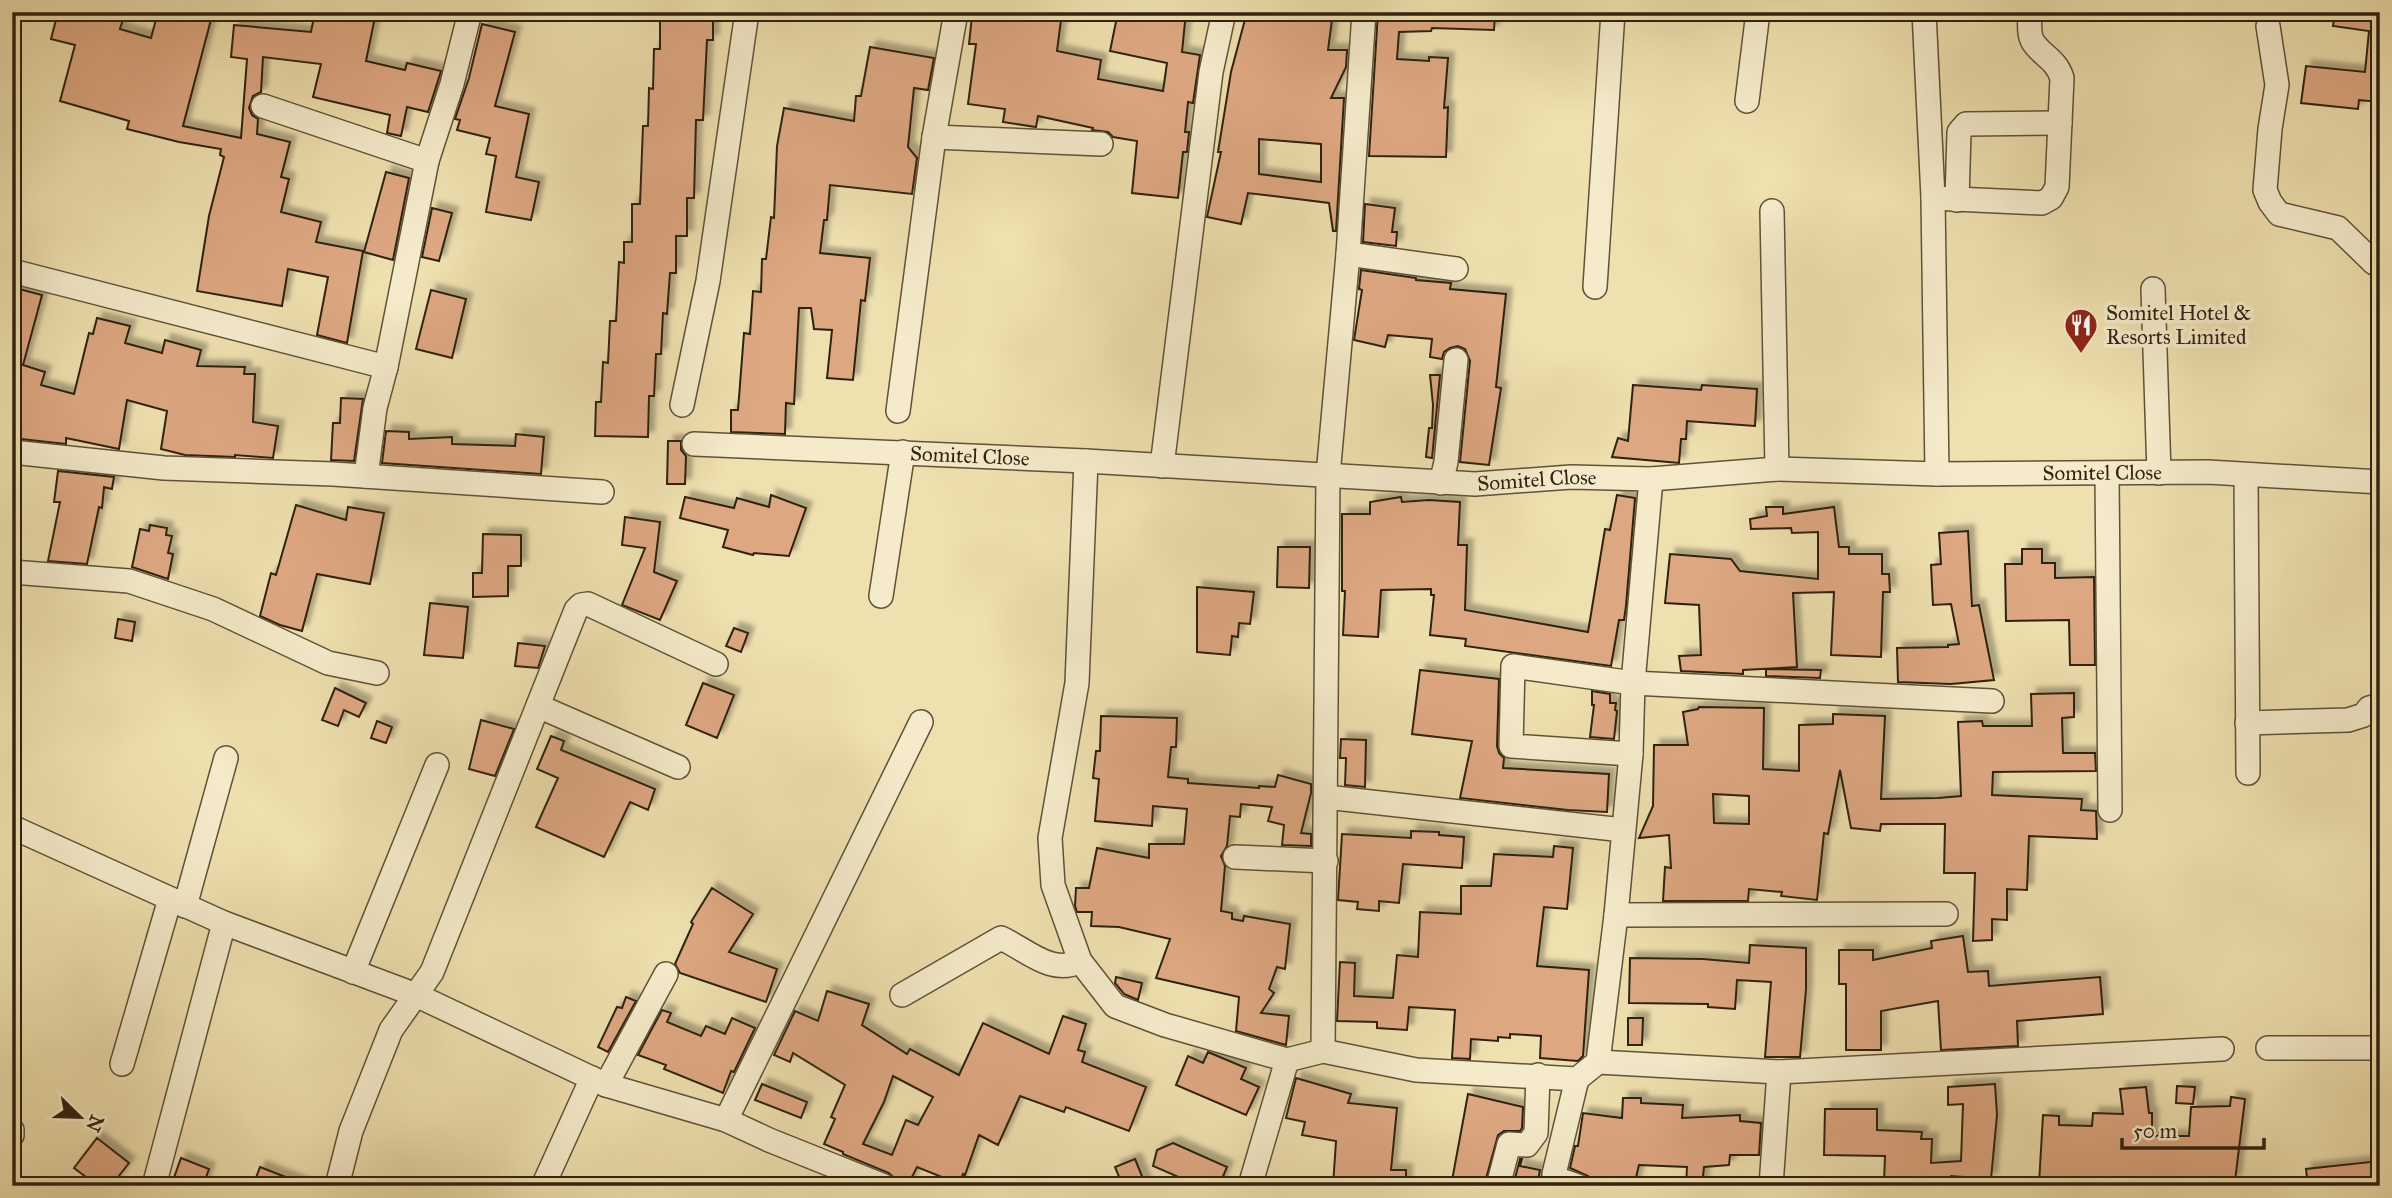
<svg xmlns="http://www.w3.org/2000/svg" width="2392" height="1198" font-family="'IM FELL Great Primer',serif">
  <defs>
    <filter id="shadow"><feDropShadow dx="6" dy="-6" stdDeviation="2" flood-color="#0004"/></filter>
  </defs>
  <rect width="100%" height="100%" fill="#efe0af"/>
  <filter id="stains"><feTurbulence type="fractalNoise" baseFrequency=".00286" numOctaves="4"/><feColorMatrix values="0 0 0 0 .2 0 0 0 0 .09 0 0 0 0 .02 0 0 0 .5 -.17"/></filter>
  <radialGradient id="worn" r=".72"><stop offset=".6" stop-color="#630" stop-opacity="0"/><stop offset="1" stop-color="#630" stop-opacity=".3"/></radialGradient>
  <path fill="#dda782" stroke="#2f2211" stroke-width="2" fill-rule="evenodd" filter="url(#shadow)" d="M58,12H125L120,29L151,38L158,12H213L183,126L241,138L247,59L231,57L234,25L311,32L315,12H376L366,61L405,70L407,63L441,71L428,112L407,107L401,136L387,133L390,115L313,97L321,64L263,57L261,92L253,96L249,108L252,115L258,119L257,134L290,142L281,177L289,179L281,212L321,222L316,242L363,251L347,343L317,335L328,277L288,269L282,306L197,291L209,216L224,157L220,155L221,149L179,142L127,129L129,121L60,101L75,45L51,39Z
    M660,12H713V40H707L703,120H696L694,198H687V236H676V273H670L667,314L663,313L661,354H656L654,396H649L648,437L595,436L596,402H601L603,362L608,363L610,321H616L619,262L624,263V242H632V204H640L643,126H648L649,88L653,89L654,49H660Z
    M995,12H1062L1057,51L1101,60L1098,79L1163,91L1167,63L1110,51L1118,12H1136L1164,18V12H1186L1182,52L1200,55L1193,103L1188,102L1185,132H1189L1187,152H1183L1178,198L1132,193L1137,141L1113,137L1108,132L1092,130L1093,128L1038,116L1036,127L1003,122L1005,109L968,104L976,44H969L972,16L994,18Z
    M1247,12H1333L1328,50H1347L1346,67L1331,98H1344L1336,231H1333L1329,203L1248,193L1241,224L1207,217L1221,152H1218L1231,72ZM1259,139L1321,144V182L1259,174Z
    M1378,12H1458L1495,15L1494,30L1432,28L1431,31L1399,32L1397,59L1429,61V57L1448,58L1444,108L1448,107L1446,157L1369,156Z
    M2335,12L2377,15L2376,28H2380V102L2359,100L2358,109L2301,103L2306,66L2365,72L2369,31L2333,26Z
    M482,24L515,32L495,106L529,114L516,177L539,182L531,220L486,212L496,156L486,154L490,138L457,130L460,120L455,119L469,78Z
    M870,47L934,58L928,90L914,88L908,147L917,158L912,194L830,185L827,220H824L820,253L870,258L865,301L861,300L853,380L827,378L832,330L814,329L811,308H799L794,404L786,403L785,434L731,432V410H738L744,333L750,334L753,291L761,292L762,259H766L771,217L774,218L777,146L784,108L854,121L856,96H861Z
    M386,172L409,178L393,260L364,252Z
    M1365,204L1395,208L1392,232H1397L1396,246L1363,242Z
    M432,208L452,213L439,261L422,257Z
    M1361,270L1416,278V280L1451,283L1450,289L1506,294L1496,387L1501,388L1489,465L1460,462L1470,361L1465,349L1458,346L1450,348L1444,352L1442,359L1430,357L1432,339L1388,335L1385,347L1354,340L1362,290L1359,289Z
    M15,288L42,295L23,365L45,372L41,385L74,394L89,333L93,334L97,318L130,326L125,343L162,353L165,340L201,350L197,366L245,367L244,374H255L253,422L278,426L273,458L235,455V457L185,455L161,449L167,411L127,400L119,449L66,438V444L12,438V298Z
    M431,290L466,299L452,358L416,349Z
    M1430,375H1440L1432,458L1426,457L1429,428H1432L1433,405Z
    M1633,385L1701,390L1702,385L1757,389L1755,426L1687,421L1686,439H1681L1679,463L1612,457L1618,438L1628,441Z
    M341,398L363,399L354,461L331,460L333,423H340Z
    M386,431L409,432V439L452,437V444L515,446L516,434L544,437L541,474L382,463Z
    M668,441H681V450L686,456L685,484H667Z
    M58,471L114,477L112,489L104,487L102,508L99,507L87,564L48,561L60,502H54Z
    M771,495L806,508L789,556L754,553L753,555L723,547L728,530L680,518L685,497L734,508L737,498L769,507Z
    M1617,495L1635,498L1626,606L1624,620H1619L1611,666L1465,646L1466,639L1430,635L1434,595H1431V589L1381,590L1378,637L1343,635L1345,591H1342V514H1370V502L1401,497L1402,502L1429,500L1460,502L1458,545H1467L1465,610L1588,632L1605,529L1610,530Z
    M296,505L346,520L348,507L384,513L370,584L317,574L302,631L280,625L260,616L271,573L276,575Z
    M1766,507H1783V514L1834,507L1839,547H1849V554H1882V574H1889L1890,592H1883L1881,657L1831,655L1834,592L1793,593L1797,667L1743,670V674L1681,671L1679,656L1701,655L1699,605L1665,603L1670,554L1731,559L1740,571L1818,579V532L1792,533L1791,528L1751,529L1750,519L1767,516Z
    M625,517L660,522L654,572L677,581L660,620L622,605L645,548L622,545Z
    M150,525L167,528L166,535L172,536L168,553L173,554L168,579L132,567L140,529L149,531Z
    M1968,531L1972,606L1979,605L1994,680L1951,684L1898,682L1897,648L1948,647V645L1959,644L1951,604L1933,605L1931,565L1941,564L1939,533Z
    M483,534L521,535V566H508V596L473,597V573H482Z
    M1278,547H1310L1309,588L1277,587Z
    M2022,549H2042V563H2055V578L2094,577L2095,665H2070L2069,620L2006,621L2005,564H2022Z
    M1197,587L1254,592L1250,624L1239,623L1238,637L1232,636L1230,655L1197,652Z
    M430,603L468,607L463,658L424,655Z
    M118,619L135,622L132,641L115,638Z
    M734,628L748,633L741,652L726,646Z
    M518,643L545,646L538,668L515,666Z
    M1766,669L1821,670L1820,678L1766,676Z
    M1420,670L1499,679L1497,746L1499,753L1504,758L1503,768L1609,774L1607,812L1568,810L1460,798L1472,741L1412,734Z
    M703,683L734,695L717,738L686,725Z
    M335,688L366,703L359,717L344,710L338,726L322,720Z
    M1592,691L1610,694V703H1616L1615,710L1617,711L1614,739L1590,737L1594,705H1592Z
    M2074,693V717L2062,718L2063,753H2095L2096,771L1993,772L1992,795L2082,799L2081,810L2096,811L2097,839L2029,836L2027,890L2007,889V920L1992,919V940L1973,941L1975,873H1944L1945,824H1881L1880,831L1851,828L1840,770L1828,834L1824,833L1817,900L1781,896L1782,892L1749,889L1748,901H1663L1665,867L1671,868L1669,835L1639,838L1653,806L1654,745H1688L1683,712L1698,709L1699,707L1764,708L1763,769L1799,771V725L1833,724V714L1885,716L1881,799L1938,798L1961,796L1958,722L1982,721L1983,726H2032L2031,694ZM1713,794L1749,796V824L1714,823Z
    M1101,716L1177,718L1176,747H1171L1168,777L1188,779V783L1259,788V786L1275,787L1278,775L1311,784V793L1301,833L1311,834V846L1282,845L1284,825L1268,821L1272,807L1241,804L1240,817L1230,816L1227,846L1221,856L1225,866L1221,911L1232,913V919L1243,921L1244,916L1290,924L1285,969L1277,967L1269,989L1274,993L1261,1013L1289,1016L1286,1045L1236,1031L1239,997L1156,978L1170,939L1119,927L1091,926L1092,912H1077L1075,906L1076,888H1089L1097,848L1149,858V844H1184L1187,809L1153,806L1152,826L1095,821L1099,779L1093,778L1096,751H1100Z
    M481,720L514,729L495,776L469,769Z
    M377,721L392,727L386,743L371,738Z
    M551,736L564,741L561,750L655,789L648,810L630,802L604,857L536,827L558,778L537,769Z
    M1341,739L1366,740L1365,787L1345,785L1346,758H1340Z
    M1411,831L1439,832V835L1464,837L1462,868L1403,864L1399,903L1379,901V911L1357,909L1358,902L1338,900L1342,834L1411,838Z
    M1554,846L1573,848L1567,909L1544,907L1537,966L1589,970L1583,1056L1578,1061L1540,1058L1541,1036L1510,1034V1038L1498,1037V1041L1471,1039L1470,1059L1452,1058L1455,1010L1409,1007L1407,1030L1377,1028V1022L1337,1021L1340,962L1355,963L1354,996L1393,998L1397,955L1418,957L1420,912L1461,914V886H1491L1494,854L1553,857Z
    M712,888L753,914L729,952L777,969L766,1002L680,973L675,964L693,924L691,922Z
    M1963,936L1968,972L1988,971L1989,986L2100,977L2103,1014L2017,1021L2018,1046L1941,1050L1938,1001L1881,1011V1050H1846V984H1839V950H1873V960L1932,948L1931,941Z
    M1750,945L1806,948V989L1800,1057H1765L1771,982L1737,980L1735,1009L1708,1007V1004L1629,1003L1630,958L1703,959L1749,963Z
    M1116,977L1142,983L1138,1000L1124,994L1115,983Z
    M827,991L869,1004L862,1025L907,1054L910,1049L959,1075L983,1023L1049,1054L1063,1016L1086,1024L1078,1050L1085,1052L1082,1062L1146,1087L1129,1131L1066,1107L1064,1112L1020,1096L998,1145L979,1135L965,1175L963,1174L959,1184L917,1167L908,1185L897,1181L889,1173L843,1154V1152L824,1144L835,1119L831,1117L845,1085L793,1053L790,1062L774,1055L795,1011L818,1021ZM893,1076L933,1097L918,1125L906,1120L892,1155L863,1144L884,1102Z
    M626,997L636,1001L608,1052L598,1047L617,1007L622,1008Z
    M662,1010L671,1013L667,1022L701,1036L706,1026L725,1034L732,1018L755,1028L734,1072L731,1071L723,1093L664,1069L666,1065L638,1055Z
    M1628,1018H1643L1642,1045H1628Z
    M1208,1052L1246,1068L1241,1079L1259,1087L1246,1115L1176,1085L1188,1056L1203,1063Z
    M1296,1078L1351,1094L1348,1103L1397,1108L1391,1170H1406V1186H1333L1336,1141L1302,1135L1305,1122L1286,1118Z
    M762,1084L807,1102L801,1118L755,1100Z
    M1995,1084L1997,1115L1991,1179L1951,1176V1186L1884,1182L1885,1156L1824,1155L1825,1109H1877V1130L1922,1132L1921,1139H1932L1931,1163L1961,1161L1963,1104L1948,1105V1087Z
    M2177,1086L2195,1087L2193,1104L2176,1103Z
    M2146,1087L2149,1113H2152V1136H2189L2191,1107L2230,1106L2231,1097L2245,1099L2235,1181L2201,1178V1186H2170V1179L2127,1178V1184L2070,1182V1186L2039,1184L2043,1115L2059,1116V1125L2092,1126L2093,1113L2123,1114L2120,1089Z
    M1468,1094L1523,1107L1522,1128L1520,1131H1504L1498,1135L1484,1186H1451Z
    M1623,1098H1641V1103L1683,1105L1682,1118L1740,1115V1121L1761,1123L1759,1155H1730L1729,1165L1704,1167L1702,1186H1686L1687,1167L1639,1165L1634,1186H1592L1588,1176L1570,1168L1575,1146H1578L1583,1113L1622,1118Z
    M97,1138L129,1163L111,1186H98L74,1168Z
    M1173,1143L1227,1167L1219,1186H1199L1153,1166L1157,1150Z
    M181,1158L209,1169L203,1186H171Z
    M1135,1159L1146,1186L1130,1181L1122,1184L1115,1167Z
    M1520,1159H1522L1520,1166L1540,1170L1537,1186H1513Z
    M2379,1161L2380,1186H2308L2306,1169Z
    M260,1167L306,1185V1186H253Z"/>
  <g fill="none" stroke-linecap="round" stroke-linejoin="round">
    <defs>
      <g id="minor">
        <path d="M1924,12L1933,198L1937,474"/>
        <path d="M2268,26L2277,85L2270,129L2265,190L2270,202L2279,214L2338,228L2374,263L2380,264"/>
        <path d="M1747,101L1758,12"/>
        <path d="M263,106L427,161"/>
        <path d="M934,137L1101,144"/>
        <path d="M1933,198L2042,203L2051,198L2057,187L2062,78C2056,59 2042,56 2033,42C2028,34 2030,21 2030,12"/>
        <path d="M1957,200L1959,132L1966,124L2060,123"/>
        <path d="M1772,211L1777,469"/>
        <path d="M1348,254L1456,269"/>
        <path d="M12,271L386,367"/>
        <path d="M1595,287L1613,12"/>
        <path d="M2153,289L2159,473"/>
        <path d="M682,405L708,281L747,12"/>
        <path d="M898,411L934,137L956,12"/>
        <path id="s1" d="M694,444L1086,461L1475,484L1571,477L1651,479L1777,469L1937,474L2208,472L2380,482"/>
        <path d="M12,452L164,468L333,474L602,492"/>
        <path d="M1086,461L1077,683L1050,838L1053,885L1080,961L1115,1006L1165,1025L1287,1060L1323,1051L1416,1070L1577,1079L1598,1062L1779,1072L2222,1049"/>
        <path d="M1162,466L1211,72L1224,12"/>
        <path d="M2107,474L2110,810"/>
        <path d="M2246,475L2248,773"/>
        <path d="M366,476L375,408L386,367L427,161L452,84L470,12"/>
        <path d="M1441,483L1446,462L1456,360"/>
        <path d="M12,572L129,581L213,609L328,663L377,673"/>
        <path d="M881,596L903,452"/>
        <path d="M538,706L678,767"/>
        <path d="M2247,723L2348,720L2364,715L2369,708L2380,705"/>
        <path d="M1631,754L1511,746L1513,666L1633,683L1992,701"/>
        <path d="M1326,797L1623,830"/>
        <path d="M12,827L224,923L416,995L606,1085L726,1120L769,1140L884,1186"/>
        <path d="M1235,857L1326,861"/>
        <path d="M185,906L226,758"/>
        <path d="M1616,915L1946,914"/>
        <path d="M353,972L437,765"/>
        <path d="M902,995L1001,938C1027,950 1052,976 1080,961"/>
        <path d="M2268,1048H2380"/>
        <path d="M1323,1051L1328,475L1348,254L1364,12"/>
        <path d="M1598,1062L1616,915L1631,754L1633,683L1651,479"/>
        <path d="M122,1064L170,899"/>
        <path d="M1577,1079L1554,1174L1561,1180L1578,1186"/>
        <path d="M606,1085L666,974"/>
        <path d="M726,1120L921,722"/>
        <path d="M12,1130V1135"/>
        <path d="M154,1186L224,923"/>
        <path d="M337,1186L351,1131L391,1030L432,972L576,610L581,605L588,604L716,664"/>
        <path d="M543,1186L592,1078"/>
        <path d="M1250,1186L1287,1060"/>
        <path d="M1498,1186L1509,1144L1527,1145L1536,1133L1538,1075"/>
        <path d="M1771,1186L1779,1072"/>
      </g>
    </defs>
    <use href="#minor" stroke="#5f5238" stroke-width="26"/>
    <use href="#minor" stroke="#f5ebcb" stroke-width="23"/>
  </g>
  <defs>
    <symbol id="restaurant-pin" viewBox="-11 -11 22 30"><path d="M0 17L-7.5 6A9.5 9.5 0 1 1 7.5 6Z" fill="#8f2418" stroke="#f5ebcb"/><path d="M-5-6h1v4h1v-4h1v4h1v-4h1v5L-1.5 .5V6h-2V.5L-5-1ZM5-6V6H3V1.5H1.5Q1.5-4 5-6Z" fill="#fff"/></symbol>
  </defs>
  <g fill-rule="evenodd">
    <use href="#restaurant-pin" x="2062" y="306" width="38" height="52"/>
  </g>
  <g text-anchor="middle" stroke-width="7" stroke-linejoin="round" paint-order="stroke">
    <g font-size="21" fill="#2f2211" stroke="#f5ebcb" text-anchor="start">
      <text x="2106" y="320">Somitel Hotel &amp;<tspan x="2106" dy="24">Resorts Limited</tspan></text>
    </g>
    <g font-size="21" fill="#2f2211" stroke="#f5ebcb">
      <text dy="7" stroke="none"><textPath href="#s1" startOffset="276">Somitel Close</textPath></text>
      <text dy="7" stroke="none"><textPath href="#s1" startOffset="1410">Somitel Close</textPath></text>
      <text dy="7" stroke="none"><textPath href="#s1" startOffset="844">Somitel Close</textPath></text>
    </g>
  </g>
  <rect width="2392" height="1198" fill="none" stroke="#efe0af" stroke-width="42"/>
  <rect x="14" y="14" width="2364" height="1170" fill="none" stroke="#2f2211" stroke-width="3.5"/>
  <rect x="21" y="21" width="2350" height="1156" fill="none" stroke="#2f2211" stroke-width="2"/>
  <g transform="translate(80 1117) rotate(113)" stroke="#f5ebcb" stroke-width="5" paint-order="stroke">
  <path d="M0-5L12 26L0 18L-12 26Z" fill="#2f2211"/>
  <text y="-10" font-size="19" font-weight="bold" text-anchor="middle" fill="#2f2211">N</text>
  </g>
  <path d="M2122 1138v10h142v-10" fill="none" stroke="#2f2211" stroke-width="3.5"/>
  <text x="2133" y="1138" font-size="21" fill="#2f2211" stroke="#f5ebcb" stroke-width="5" paint-order="stroke">50 m</text>
  <rect width="100%" height="100%" filter="url(#stains)"/>
  <rect width="100%" height="100%" fill="url(#worn)"/>
</svg>
